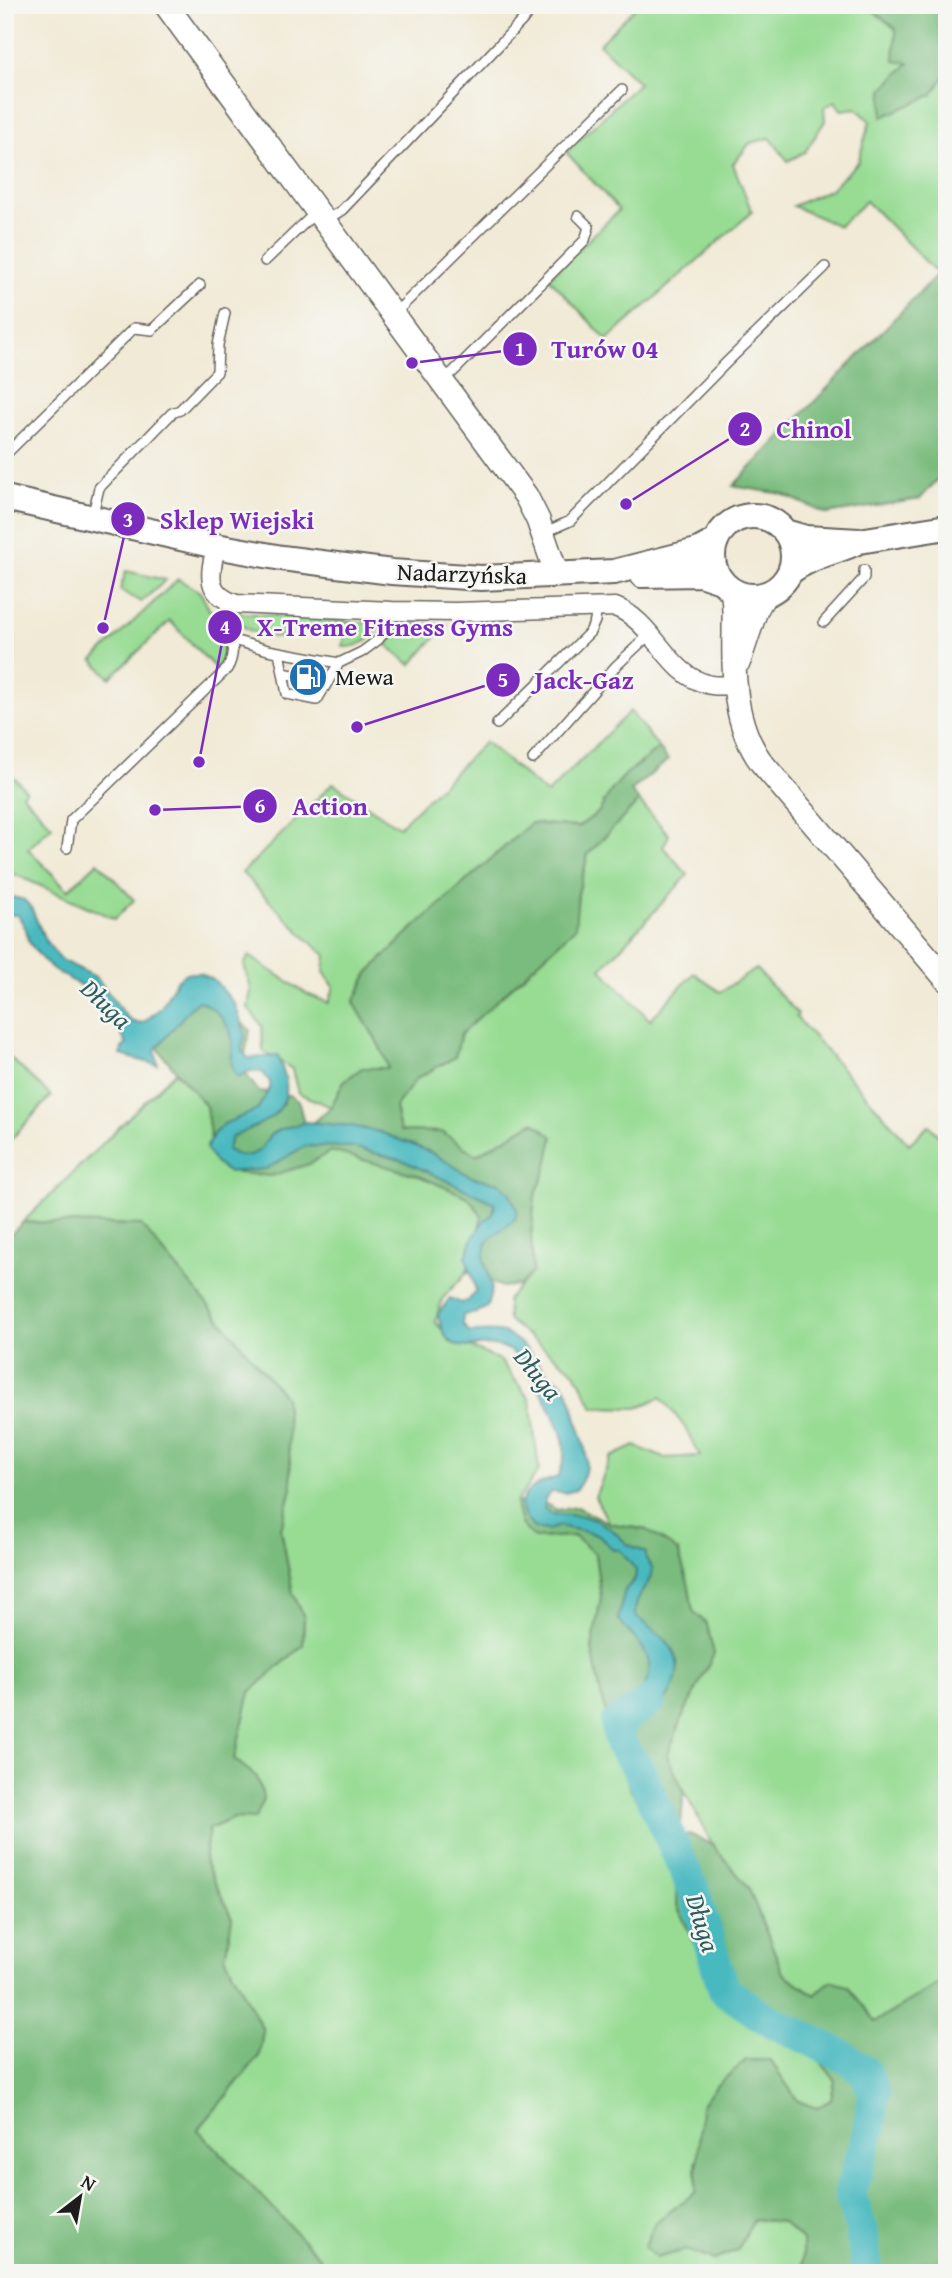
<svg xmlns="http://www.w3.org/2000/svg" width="952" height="2278" font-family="'Gentium Book Plus',serif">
  <rect width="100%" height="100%" fill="#f6f6f2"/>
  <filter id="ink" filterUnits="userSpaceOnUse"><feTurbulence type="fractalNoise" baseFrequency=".0143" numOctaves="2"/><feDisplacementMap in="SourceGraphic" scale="14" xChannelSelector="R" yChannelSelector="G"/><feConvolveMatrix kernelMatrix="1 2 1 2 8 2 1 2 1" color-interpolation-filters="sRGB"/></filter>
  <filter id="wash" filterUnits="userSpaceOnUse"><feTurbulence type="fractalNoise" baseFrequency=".00686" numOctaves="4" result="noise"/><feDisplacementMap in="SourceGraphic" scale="28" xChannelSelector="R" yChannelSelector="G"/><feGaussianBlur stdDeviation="1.57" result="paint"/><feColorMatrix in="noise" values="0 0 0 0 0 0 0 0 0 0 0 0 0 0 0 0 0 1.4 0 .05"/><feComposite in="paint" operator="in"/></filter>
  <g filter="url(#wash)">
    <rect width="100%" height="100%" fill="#f1ead6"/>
    <path fill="#98dc94" stroke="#5a7c58" stroke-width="2" d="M638,5H866L896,29L909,63L932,95L947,72V263L937,273L866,201L839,226L793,206L831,189L858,162L870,121L856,108L841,110L835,101L824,108L825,121L805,152L788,161L770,138L750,143L733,164L752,212L607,340L549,278L619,210L566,152L639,83L599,44Z
      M126,571L166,580L141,602L120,590Z
      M178,579L200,592L210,611H215C222,631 229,650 217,670L170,621L110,678L93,660Z
      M232,612L383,624C373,638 361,648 343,647L345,633L286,625L283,638C262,635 243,634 232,612Z
      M400,624H447L411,665L387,645Z
      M630,711L659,748L625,775L610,792L599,812L578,827L531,823L406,935L368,973L354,1002C366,1024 382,1045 388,1069L344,1081L331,1107L298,1093L292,1069L263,1051L262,1026L248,1008L251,989L244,965L249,956L307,994L329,1003L334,987L324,972L326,955L309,941L242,873L333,783L399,827L485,742L547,794Z
      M5,768L26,790L22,794L52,826L28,849L68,890L98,862L134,900L115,919L5,870Z
      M639,801L669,835L663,847L688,875L601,969L650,1020L694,973L720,992L756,969L798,1014L796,1017L909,1144L929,1125L947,1145V1979L875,2022L815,1995L783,1973L748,1887L712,1844L666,1756L683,1716L693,1611L688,1583L647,1530L609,1523L595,1497L611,1457L635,1446L664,1458L700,1456L684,1426L661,1397L637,1408L593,1407L575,1372L508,1320L507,1300L533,1271L531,1236L535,1196L546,1170L533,1122L476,1155L442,1132L399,1131L395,1107L417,1078L455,1057L460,1034L574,928L578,894L588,854Z
      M5,1053L51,1096L5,1146Z
      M175,1072L187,1083L206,1106L212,1148L309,1164L331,1150L417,1175L468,1197L482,1216L467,1272L442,1299L435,1322L451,1339L500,1360L530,1400L539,1470L516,1503L521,1524L534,1538L574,1536L595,1554L601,1597L592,1649L602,1700L631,1791L666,1844L678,1880L677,1905L719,1999L805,2042L835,2080L831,2100L816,2109L798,2101L770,2060L696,2161V2192L656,2222V2258L686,2250L714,2260L737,2251L754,2219L782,2222L802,2240L803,2273H323L319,2257L198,2130L259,2056L263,2030L225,1957L232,1918L204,1860L209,1829L234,1818H255L257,1777L234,1759L250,1692L303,1645L304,1617L293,1594L281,1529L292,1488L141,1225L23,1222Z"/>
    <path fill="#7abc7e" stroke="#4b6c4d" stroke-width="2" d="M866,5H947V72L932,95L882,117L883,89L909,63L894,61L896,29Z
      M947,264V469L920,499L827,514L782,494L733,486Z
      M659,748L668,760L631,791L639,801L588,854L578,894L575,928L461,1034L455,1057L417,1078L395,1107L400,1131L442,1132L476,1155L534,1122L553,1137L546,1170L535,1196L531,1236L533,1271L520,1285L502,1287L467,1272L482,1216L468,1197L417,1175L331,1151L309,1164L271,1176L237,1173L212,1148L206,1106L160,1052L156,1040L207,990L250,1030L242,1069L259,1092L289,1095L299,1102L305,1129L331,1107L344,1081L362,1068H388C382,1044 365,1024 354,1002L368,973L406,935L531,823L578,827L599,812L610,792L625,775Z
      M23,1222L141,1225L285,1397L292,1488L281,1529L293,1594L304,1617L303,1645L250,1692L234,1759L257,1777L264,1800L255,1819L234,1818L209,1829L204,1860L232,1918L225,1957L263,2030L259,2056L198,2130L319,2257L323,2273H5V1240Z
      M536,1499L557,1510L577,1507L609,1523L647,1530L678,1551L688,1583L693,1611L707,1624L714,1654L683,1716L667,1756L684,1791L681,1823L658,1832L631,1791L602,1700L592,1649L601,1597L595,1554L574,1536L534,1538L521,1524L516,1503Z
      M689,1834L712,1844L748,1887L783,1973L815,1995L830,1981L848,1986L875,2022L947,1979V2273H803L802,2240L782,2222L754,2219L737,2251L714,2260L686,2250L656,2258L644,2247L656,2222L696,2192L701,2106L717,2085L746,2060H770L798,2101L816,2108L831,2100L835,2080L805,2042L719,1999L677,1905L678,1880L666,1844Z"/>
    <path fill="#49b9c0" stroke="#326a6e" stroke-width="2" d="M9,896L24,900L31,907L45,940L61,960L96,977L127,1017L136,1023L144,1022L161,1008L176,981L186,973H200L215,981L235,1004L245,1034L241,1050L248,1058L278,1056C280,1064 285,1074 286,1083C290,1116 256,1126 232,1137L227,1150L237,1155L250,1156L260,1150L271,1134L281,1129L306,1122L351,1126L380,1132L408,1143L430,1152L472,1177L499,1183L509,1192L517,1209L515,1219L487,1241L484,1259L492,1288L487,1307L476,1313L463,1315V1324L469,1332C481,1333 496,1329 506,1334C524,1342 533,1358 546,1371C552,1377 561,1380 566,1388C573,1399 575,1412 578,1424C586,1449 593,1467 576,1490L565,1493L551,1492L545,1499L544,1508L551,1514L583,1516L597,1521L610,1528L627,1544L646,1553V1559L653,1569C650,1587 634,1595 635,1615C647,1628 671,1638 676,1657C685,1686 654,1723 626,1724L623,1728L611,1718C636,1696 666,1677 639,1643C632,1635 624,1628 618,1618L625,1590L635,1579L636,1570L620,1550H613L599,1535L560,1526L548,1530L534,1528L526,1519L521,1505C525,1487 542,1482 558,1477C562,1468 565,1456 564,1446C564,1428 527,1363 513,1353C484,1330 448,1372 438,1314L450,1298L461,1303L468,1301L476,1291L466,1257L472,1240L483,1222L493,1214L495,1203L404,1161L353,1147L305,1146L266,1169L228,1172L215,1163L206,1148L214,1133L224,1124L257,1110L270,1088V1082L262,1072L250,1071L238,1077C226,1064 235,1053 232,1038C229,1023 213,1005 198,1001L192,1006L155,1050L158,1065L121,1055L122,1048L127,1044L114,1022L97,1002L91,999L86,989L53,969L42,959L29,942L26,929L18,915H5V897Z"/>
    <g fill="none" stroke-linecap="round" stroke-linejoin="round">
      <path stroke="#49b9c0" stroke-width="32" d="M650,1701L616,1724L621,1745L639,1770L693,1888L724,1990L765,2018L847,2058L865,2072L874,2092L870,2128L850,2193L861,2228L867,2269L866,2273"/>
    </g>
  </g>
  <g filter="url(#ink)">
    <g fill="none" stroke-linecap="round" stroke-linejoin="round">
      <defs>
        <path id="service" d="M325,221L342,210L537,5
          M265,261L316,212
          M394,314L622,90
          M442,379L453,372L585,240L589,227L578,216
          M5,455L134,328L152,330L200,285
          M92,518L99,488L172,413L180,410L217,372L218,345L225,313
          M543,533L570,521L727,362L825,267
          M824,622L864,578V570
          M233,640L268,650L339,663
          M279,652L287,694L317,700L339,663L362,652L378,640L385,631L392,611
          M283,673L328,682
          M497,724L590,632L595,621L597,606
          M533,759L616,666L650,634
          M67,848L71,820L227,669C240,647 226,625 228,601"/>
        <path id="minor" d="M216,546C210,573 204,593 236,604L392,611L455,612L615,607C654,621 667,674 707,684C716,687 726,685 735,685"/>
        <path id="tertiary" d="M166,5L526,496L538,520L557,575
          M732,590C735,604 734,618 734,633C733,678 734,724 761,762L947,980
          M739,661L756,610L765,594"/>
        <path id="secondary" d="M5,498L216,546L282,558L392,572L481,578L614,572L697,551L716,541
          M713 556a40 40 0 1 1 80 0a40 40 0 1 1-80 0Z
          M785,532L806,538L859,541L947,527
          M790,572C809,557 833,553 855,543
          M642,575L700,574L721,581"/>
      </defs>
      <use href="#service" stroke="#67645d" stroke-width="12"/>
      <use href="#minor" stroke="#67645d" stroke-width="21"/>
      <use href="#tertiary" stroke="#67645d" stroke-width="26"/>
      <use href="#secondary" stroke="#67645d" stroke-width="28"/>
      <use href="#service" stroke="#fff" stroke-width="9"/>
      <use href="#minor" stroke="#fff" stroke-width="18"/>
      <use href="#tertiary" stroke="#fff" stroke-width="23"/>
      <use href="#secondary" stroke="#fff" stroke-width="24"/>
    </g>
  </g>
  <defs>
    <symbol id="fuel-disc" viewBox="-11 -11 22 22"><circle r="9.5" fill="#1f6fb2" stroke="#f6f6f2"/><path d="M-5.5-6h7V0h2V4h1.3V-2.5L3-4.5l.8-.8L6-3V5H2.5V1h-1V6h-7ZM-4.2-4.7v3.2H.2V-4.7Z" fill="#fff"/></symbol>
  </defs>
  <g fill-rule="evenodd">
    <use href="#fuel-disc" x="286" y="655" width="44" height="44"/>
  </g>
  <g text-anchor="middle" stroke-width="5" stroke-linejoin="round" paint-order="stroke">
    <g font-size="24" fill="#1c1c1c" stroke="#f6f6f2">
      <text transform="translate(462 574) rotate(2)" y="8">Nadarzyńska</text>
    </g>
    <g font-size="24" fill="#1c1c1c" stroke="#f6f6f2" text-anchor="start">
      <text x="335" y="685">Mewa</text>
    </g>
    <g font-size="26" font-style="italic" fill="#2e5b5e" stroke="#f6f6f2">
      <text transform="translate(106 1004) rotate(44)" y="9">Długa</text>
      <text transform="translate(538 1374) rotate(51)" y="9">Długa</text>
      <text transform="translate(703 1923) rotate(73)" y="9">Długa</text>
    </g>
  </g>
  <path fill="none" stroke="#7b2cbf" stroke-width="2.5" d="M412 363L520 349M626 504L745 429M103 628L128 519M199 762L225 627M357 727L503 680M155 810L260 806"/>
  <g fill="#7b2cbf" stroke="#f6f6f2" stroke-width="2.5">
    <circle cx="412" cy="363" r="7"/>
    <circle cx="626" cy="504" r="7"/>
    <circle cx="103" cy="628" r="7"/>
    <circle cx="199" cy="762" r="7"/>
    <circle cx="357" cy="727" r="7"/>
    <circle cx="155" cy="810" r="7"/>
    <circle cx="520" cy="349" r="18"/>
    <circle cx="745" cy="429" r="18"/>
    <circle cx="128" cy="519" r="18"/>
    <circle cx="225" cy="627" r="18"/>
    <circle cx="503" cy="680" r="18"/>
    <circle cx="260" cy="806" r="18"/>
  </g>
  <g font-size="21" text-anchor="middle" font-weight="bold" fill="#fff">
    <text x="520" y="356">1</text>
    <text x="745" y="436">2</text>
    <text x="128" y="527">3</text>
    <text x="225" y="634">4</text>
    <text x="503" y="687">5</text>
    <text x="260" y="813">6</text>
  </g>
  <g font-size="26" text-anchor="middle" font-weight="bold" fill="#7b2cbf" stroke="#f6f6f2" stroke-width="5" stroke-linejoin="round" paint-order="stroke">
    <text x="605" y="358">Turów 04</text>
    <text x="814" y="438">Chinol</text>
    <text x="237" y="529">Sklep Wiejski</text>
    <text x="385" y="636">X-Treme Fitness Gyms</text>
    <text x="584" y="689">Jack-Gaz</text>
    <text x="330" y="815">Action</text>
  </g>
  <rect width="952" height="2278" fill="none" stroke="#f6f6f2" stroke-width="28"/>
  <g transform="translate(80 2197) rotate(31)" stroke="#f6f6f2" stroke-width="5" paint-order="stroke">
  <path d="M0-5L12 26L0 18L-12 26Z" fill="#1c1c1c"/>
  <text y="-10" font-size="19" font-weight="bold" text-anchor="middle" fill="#1c1c1c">N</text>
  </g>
</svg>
